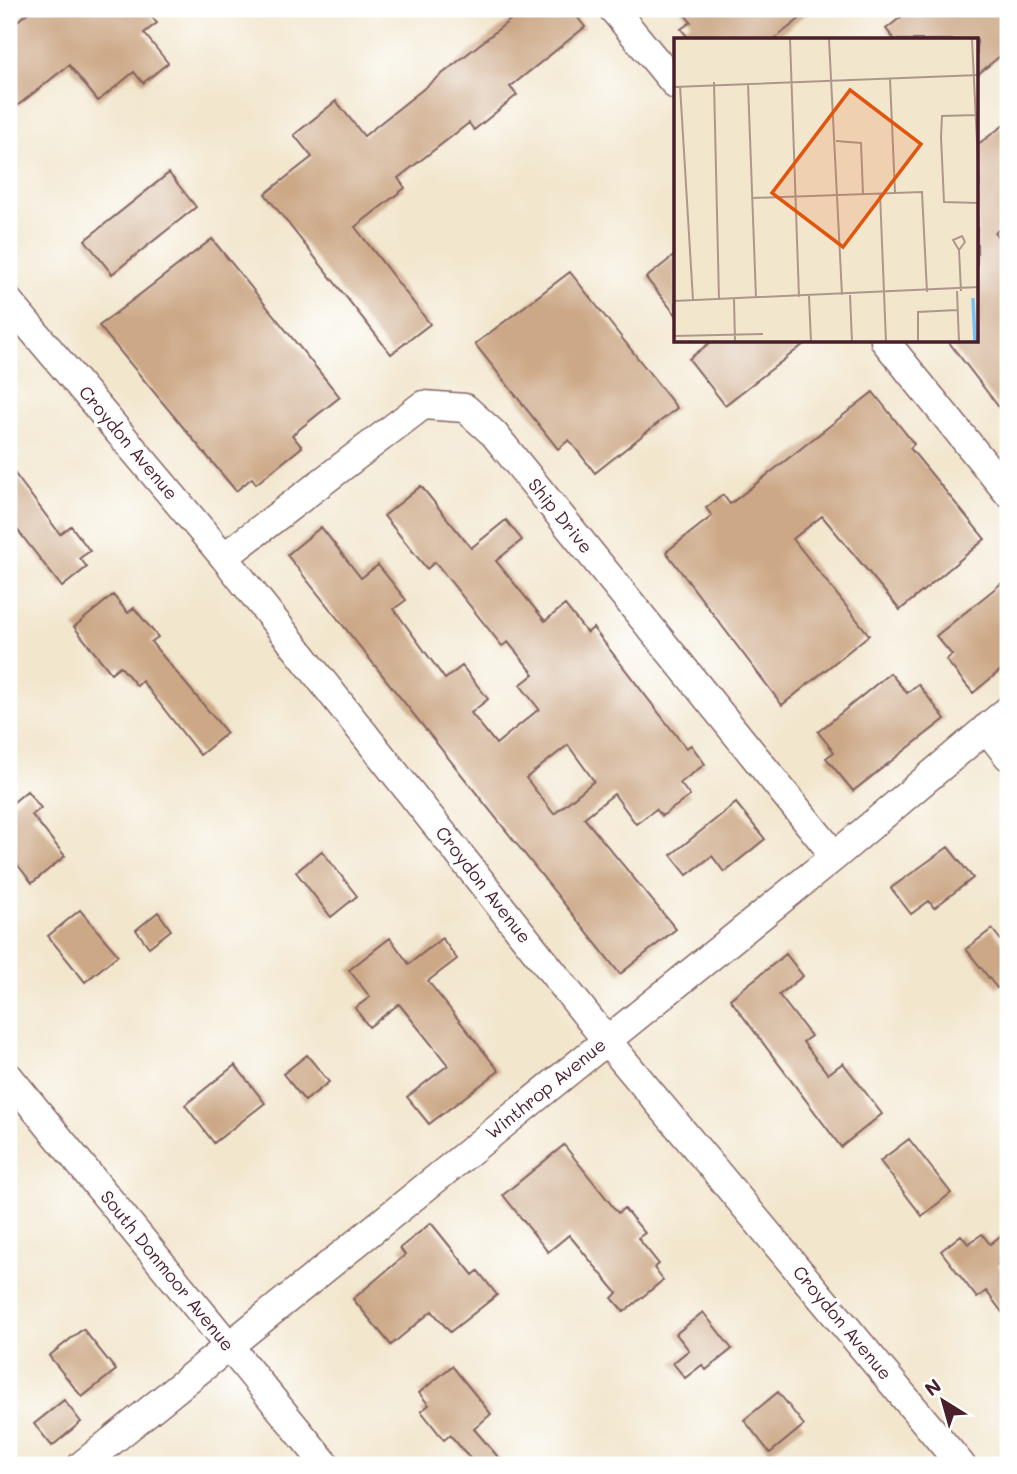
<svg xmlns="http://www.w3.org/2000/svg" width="1017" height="1474" font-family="Mali,sans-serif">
  <rect width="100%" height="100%" fill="#fff"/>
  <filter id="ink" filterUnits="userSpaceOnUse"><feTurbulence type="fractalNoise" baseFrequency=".0143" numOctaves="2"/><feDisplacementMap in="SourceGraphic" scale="14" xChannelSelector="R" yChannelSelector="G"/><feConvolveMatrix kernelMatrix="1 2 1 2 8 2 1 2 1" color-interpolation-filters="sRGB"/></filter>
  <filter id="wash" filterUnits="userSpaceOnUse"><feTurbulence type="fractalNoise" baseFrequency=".00686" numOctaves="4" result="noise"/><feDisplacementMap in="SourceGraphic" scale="28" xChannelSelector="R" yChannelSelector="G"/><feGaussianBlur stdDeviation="1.57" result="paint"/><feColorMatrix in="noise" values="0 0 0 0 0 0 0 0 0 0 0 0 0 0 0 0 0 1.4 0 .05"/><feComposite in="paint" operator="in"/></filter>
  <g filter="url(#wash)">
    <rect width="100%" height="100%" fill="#f2e6cd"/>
    <g id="blocks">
      <path fill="#cca886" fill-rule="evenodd" d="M32,9H145L157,23L144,33L168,63L143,83L134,72L98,101L69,65L17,106L9,96V28Z
        M524,9H571L585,27L510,87L517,95L474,130L469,123L398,178L405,188L355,227L430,324L391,354L265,194L312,157L294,135L336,101L364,136Z
        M680,9H812L773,40H690L681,29L691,22Z
        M911,9H1008V38L1000,45L1005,52L977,75V40H895L886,29Z
        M1008,122V222L995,233L1008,250V419L948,341H977V145Z
        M169,173L196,207L112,274L85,240Z
        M212,239L340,397L292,435L302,447L256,484L252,478L236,491L99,326Z
        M676,254V315L646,278Z
        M570,272L677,408L595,473L569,440L558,449L475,344Z
        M712,341H808L725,405L689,359Z
        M873,392L914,444L910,448L985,539L900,610L822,516L793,539L869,635L782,705L666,552L712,516L706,508L723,495L730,504Z
        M9,466L60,534L71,526L90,551L80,558L87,567L62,587L9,519Z
        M421,486L471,548L506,520L522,540L496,561L545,621L565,605L587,633L593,628L686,748L691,745L705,764L680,783L690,796L662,816L656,809L636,824L614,794L584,818L676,929L620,974L287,555L321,527L361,578L378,565L406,600L394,609L445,679L462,666L488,699L471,713L496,744L539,709L520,685L534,674L508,642L502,646L435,562L427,569L384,516ZM568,745L594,781L554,814L526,778Z
        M1008,578V664L973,693L946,660L952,655L936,636Z
        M113,595L128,613L134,608L158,637L151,642L227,733L200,755L142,681L137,686L120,666L111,673L74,627Z
        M890,673L907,693L918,684L945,719L853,791L826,758L834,752L818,732Z
        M27,791L41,808L32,815L65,856L32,883L9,854V806Z
        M736,803L765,839L724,872L712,856L687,875L671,855Z
        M948,847L973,878L934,908L929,901L911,914L891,888Z
        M322,851L357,896L331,917L296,872Z
        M80,910L118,955L85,982L48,936Z
        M158,912L171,930L149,947L136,930Z
        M992,929L1008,949V979L997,988L966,949Z
        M390,938L409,964L442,938L457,959L428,981L499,1071L429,1124L407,1097L448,1065L399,1004L369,1027L355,1008L370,997L349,970Z
        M786,954L803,976L779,995L811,1036L803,1042L828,1074L843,1063L882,1114L841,1147L730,999Z
        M307,1055L329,1082L305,1101L283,1074Z
        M235,1065L265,1103L214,1143L185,1105Z
        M909,1139L951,1193L922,1216L880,1161Z
        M564,1145L618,1213L624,1208L645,1233L638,1238L659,1264L654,1268L663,1280L624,1312L612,1298L617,1293L569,1235L548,1252L503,1195Z
        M431,1223L473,1275L478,1271L497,1295L450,1332L432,1311L391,1345L353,1299L405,1255L400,1248Z
        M1008,1230V1257L998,1265L1008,1278V1320L986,1291L977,1298L941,1251L961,1235L968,1244L982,1234L990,1244Z
        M703,1312L732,1349L706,1370L702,1365L685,1378L673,1363L689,1350L676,1334Z
        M83,1329L116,1370L82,1397L49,1356Z
        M452,1366L491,1414L474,1429L505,1465H476L450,1435L444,1440L421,1411L429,1405L419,1393Z
        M778,1392L804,1425L770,1453L744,1420Z
        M64,1400L81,1422L52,1446L34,1424Z"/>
    </g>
  </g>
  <g filter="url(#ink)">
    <use href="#blocks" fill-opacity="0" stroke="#856564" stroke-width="2"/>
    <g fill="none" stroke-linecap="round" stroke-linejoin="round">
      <defs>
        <path id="street" d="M613,9L676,85
          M9,302L224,557L607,1041L961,1465
          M885,341L1008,493
          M224,557L423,405L465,408L494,434L835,856
          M986,728L1008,756
          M9,1077L326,1465
          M82,1465L835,856L1008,710"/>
      </defs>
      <use href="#street" stroke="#856564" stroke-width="31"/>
      <use href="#street" stroke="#fff" stroke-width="28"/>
    </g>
  </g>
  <g text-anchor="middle" stroke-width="7" stroke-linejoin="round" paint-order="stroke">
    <g font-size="18" fill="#4a1f2b" stroke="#fff">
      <text transform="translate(128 443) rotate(50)" y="6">Croydon Avenue</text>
      <text transform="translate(560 516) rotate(51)" y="6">Ship Drive</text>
      <text transform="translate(483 885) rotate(52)" y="6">Croydon Avenue</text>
      <text transform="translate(546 1089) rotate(-39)" y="6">Winthrop Avenue</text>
      <text transform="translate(167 1271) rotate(51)" y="6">South Donmoor Avenue</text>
      <text transform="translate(842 1323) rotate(50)" y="6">Croydon Avenue</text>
    </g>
  </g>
  <g transform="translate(674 38)">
    <rect width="304" height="304" fill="#f2e6cd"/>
    <path fill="none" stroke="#78c0f0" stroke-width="3.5" d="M299,260L301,304"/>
    <path fill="none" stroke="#af968c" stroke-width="2" d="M116,1L125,259M155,1L168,257M298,1L305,145M216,41L221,154M40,44L45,262M74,46L82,260M6,48L19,262M0,49L305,37M302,77L268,78L267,99L270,164L305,165M162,103L187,105L189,156M206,155L212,304M78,160L248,154L253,254M285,212L291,204L288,198L279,202L285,212L287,253M283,253L285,304M176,257L178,304M135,258L137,304M60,261L61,304M0,263L305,249M0,298L89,296M244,304V274L283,272"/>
    <path fill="#e0560e" fill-opacity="0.15" stroke="#e0560e" stroke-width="3.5" d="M176,52L247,106L169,209L98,155Z"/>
    <rect width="304" height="304" fill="none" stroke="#4a1f2b" stroke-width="3.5"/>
  </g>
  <rect width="1017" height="1474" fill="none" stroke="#fff" stroke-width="35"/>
  <g transform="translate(943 1401) rotate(323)" stroke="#ffffff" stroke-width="5" paint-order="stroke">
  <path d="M0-5L12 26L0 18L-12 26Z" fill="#4a1f2b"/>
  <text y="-10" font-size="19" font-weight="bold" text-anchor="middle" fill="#4a1f2b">N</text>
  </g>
</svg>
